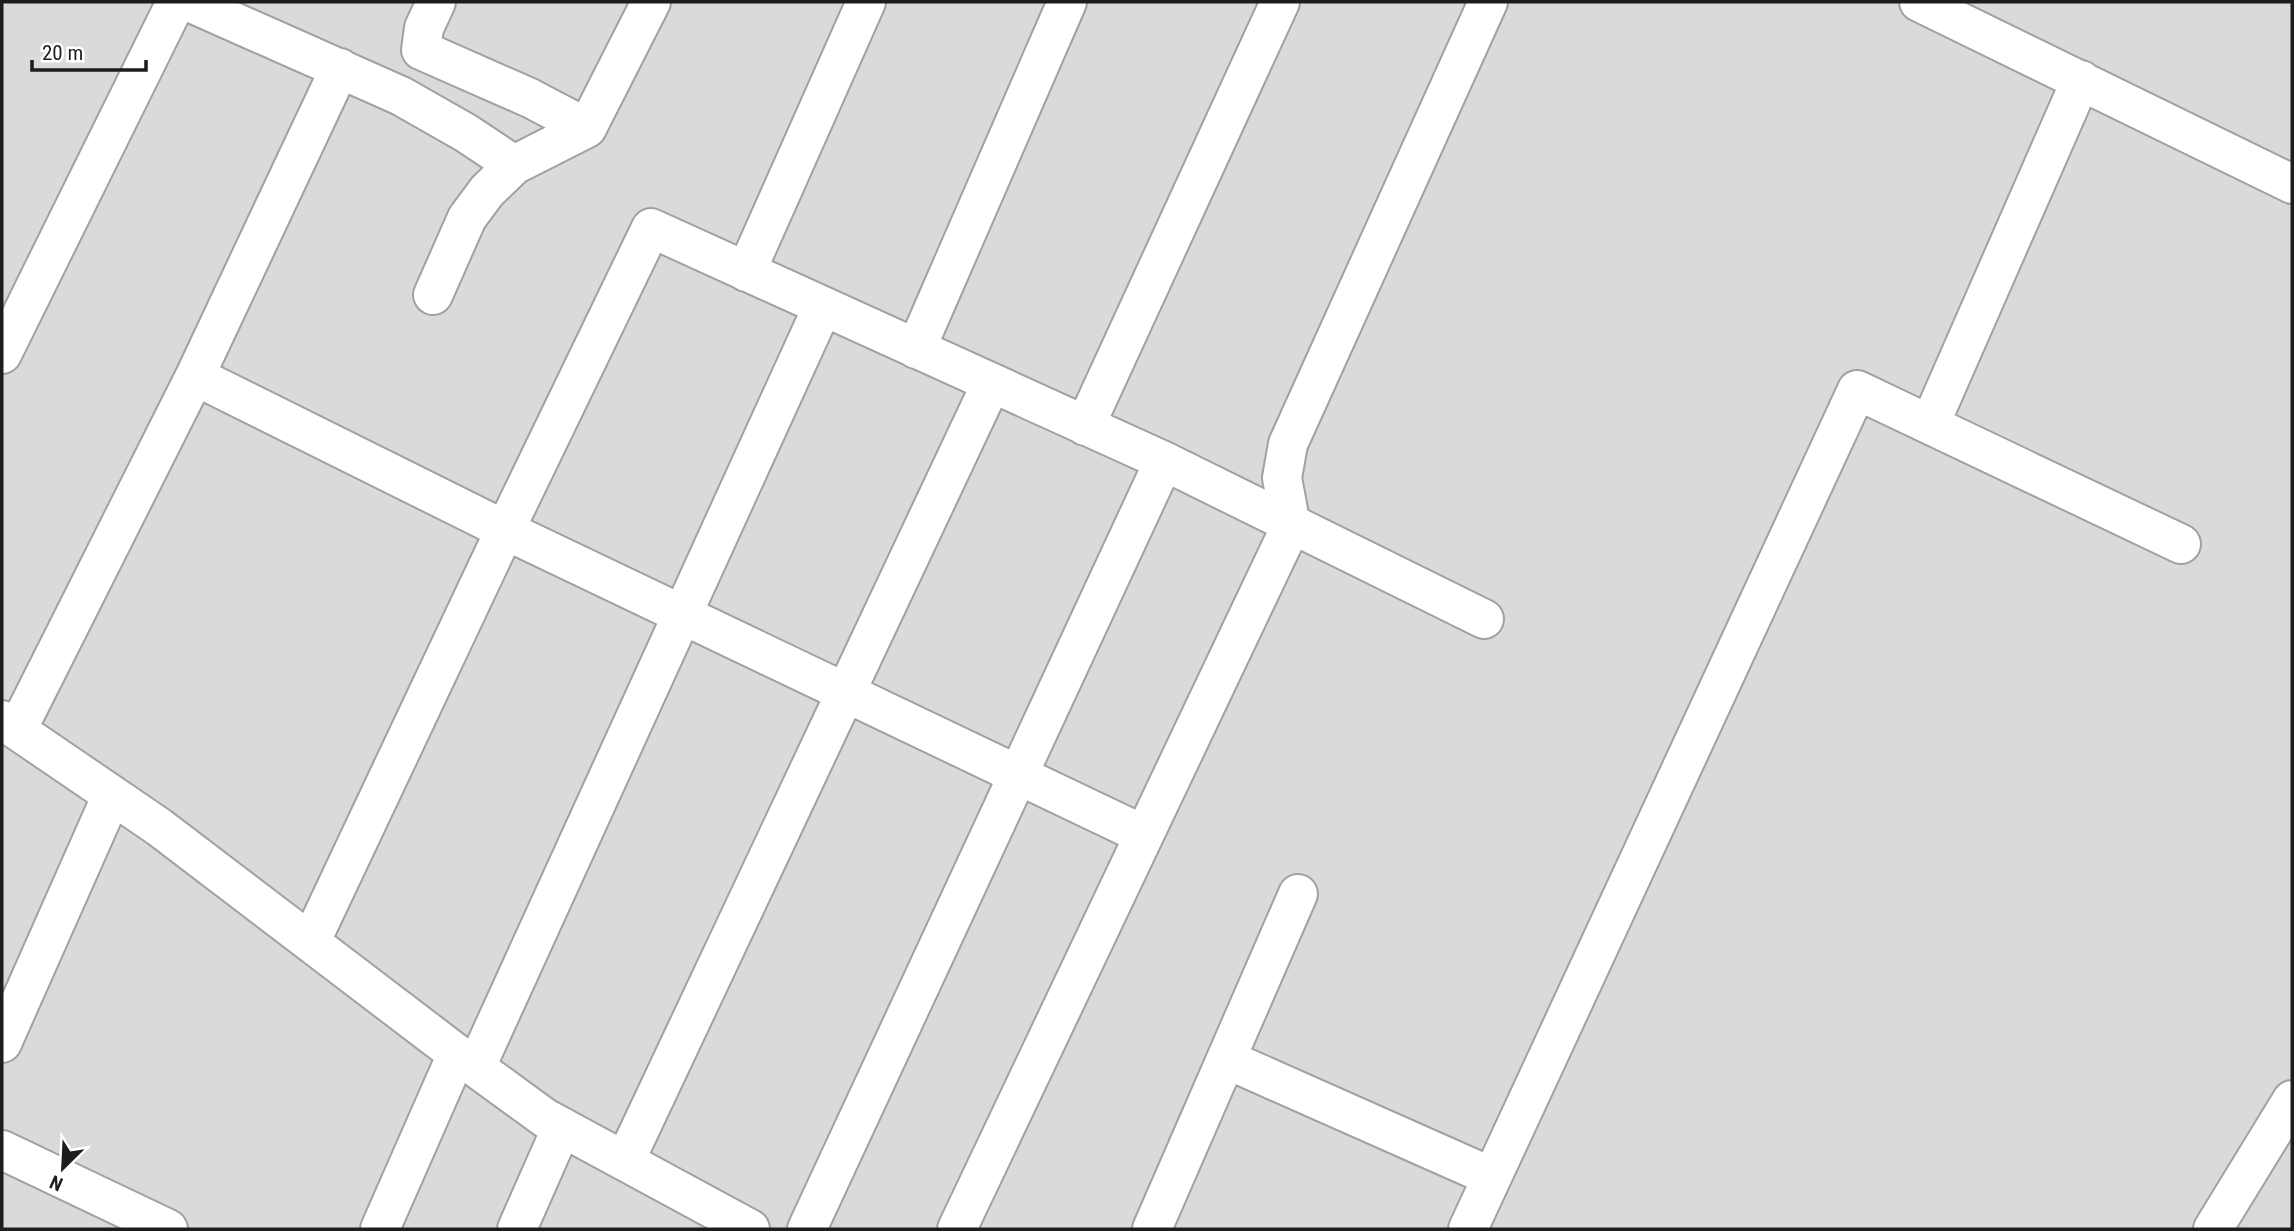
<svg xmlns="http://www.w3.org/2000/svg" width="2294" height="1231" font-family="'Roboto Condensed',sans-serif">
  <rect width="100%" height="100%" fill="#eee9e3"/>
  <path fill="#dbdada" d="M2,2H2292V1229H2Z"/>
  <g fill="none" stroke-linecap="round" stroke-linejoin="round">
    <defs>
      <path id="minor" d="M189,2L401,96L466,133L514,165
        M436,2L424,28L421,50L530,98L587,128
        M1919,2L2292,184
        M746,272L866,2
        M433,295L467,218L487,191L514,165L587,128L651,2
        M916,349L1067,2
        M2,354L176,2
        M195,376L505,530L1144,835
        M1930,424L2081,80
        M1085,426L1280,2
        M2,720L159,827L457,1054L545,1118L750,1229
        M17,730L195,376L340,68
        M311,941L505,530L651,228L1164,461L1484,619
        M2,1043L112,795
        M1226,1059L1492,1177
        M476,1067L823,306
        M2,1150L168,1229
        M625,1161L991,384
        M380,1229L457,1054
        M517,1229L562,1127
        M807,1229L1164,461
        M957,1229L1291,526L1282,478L1288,444L1488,2
        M1152,1229L1298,894
        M1468,1229L1857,390L2181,544
        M2213,1229L2292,1100"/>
    </defs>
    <use href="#minor" stroke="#a1a1a1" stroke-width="42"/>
    <use href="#minor" stroke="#fff" stroke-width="38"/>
  </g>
  <rect width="2294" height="1231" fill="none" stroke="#1d1d1d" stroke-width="7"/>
  <g transform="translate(63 1168) rotate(204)" stroke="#ffffff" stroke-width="5" paint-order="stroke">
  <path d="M0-5L12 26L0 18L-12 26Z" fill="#1d1d1d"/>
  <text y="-10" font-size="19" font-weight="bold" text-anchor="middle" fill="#1d1d1d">N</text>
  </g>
  <path d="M32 60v10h114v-10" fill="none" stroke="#1d1d1d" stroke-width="3.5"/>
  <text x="42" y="60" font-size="21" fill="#1d1d1d" stroke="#ffffff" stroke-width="5" paint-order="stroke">20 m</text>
</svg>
